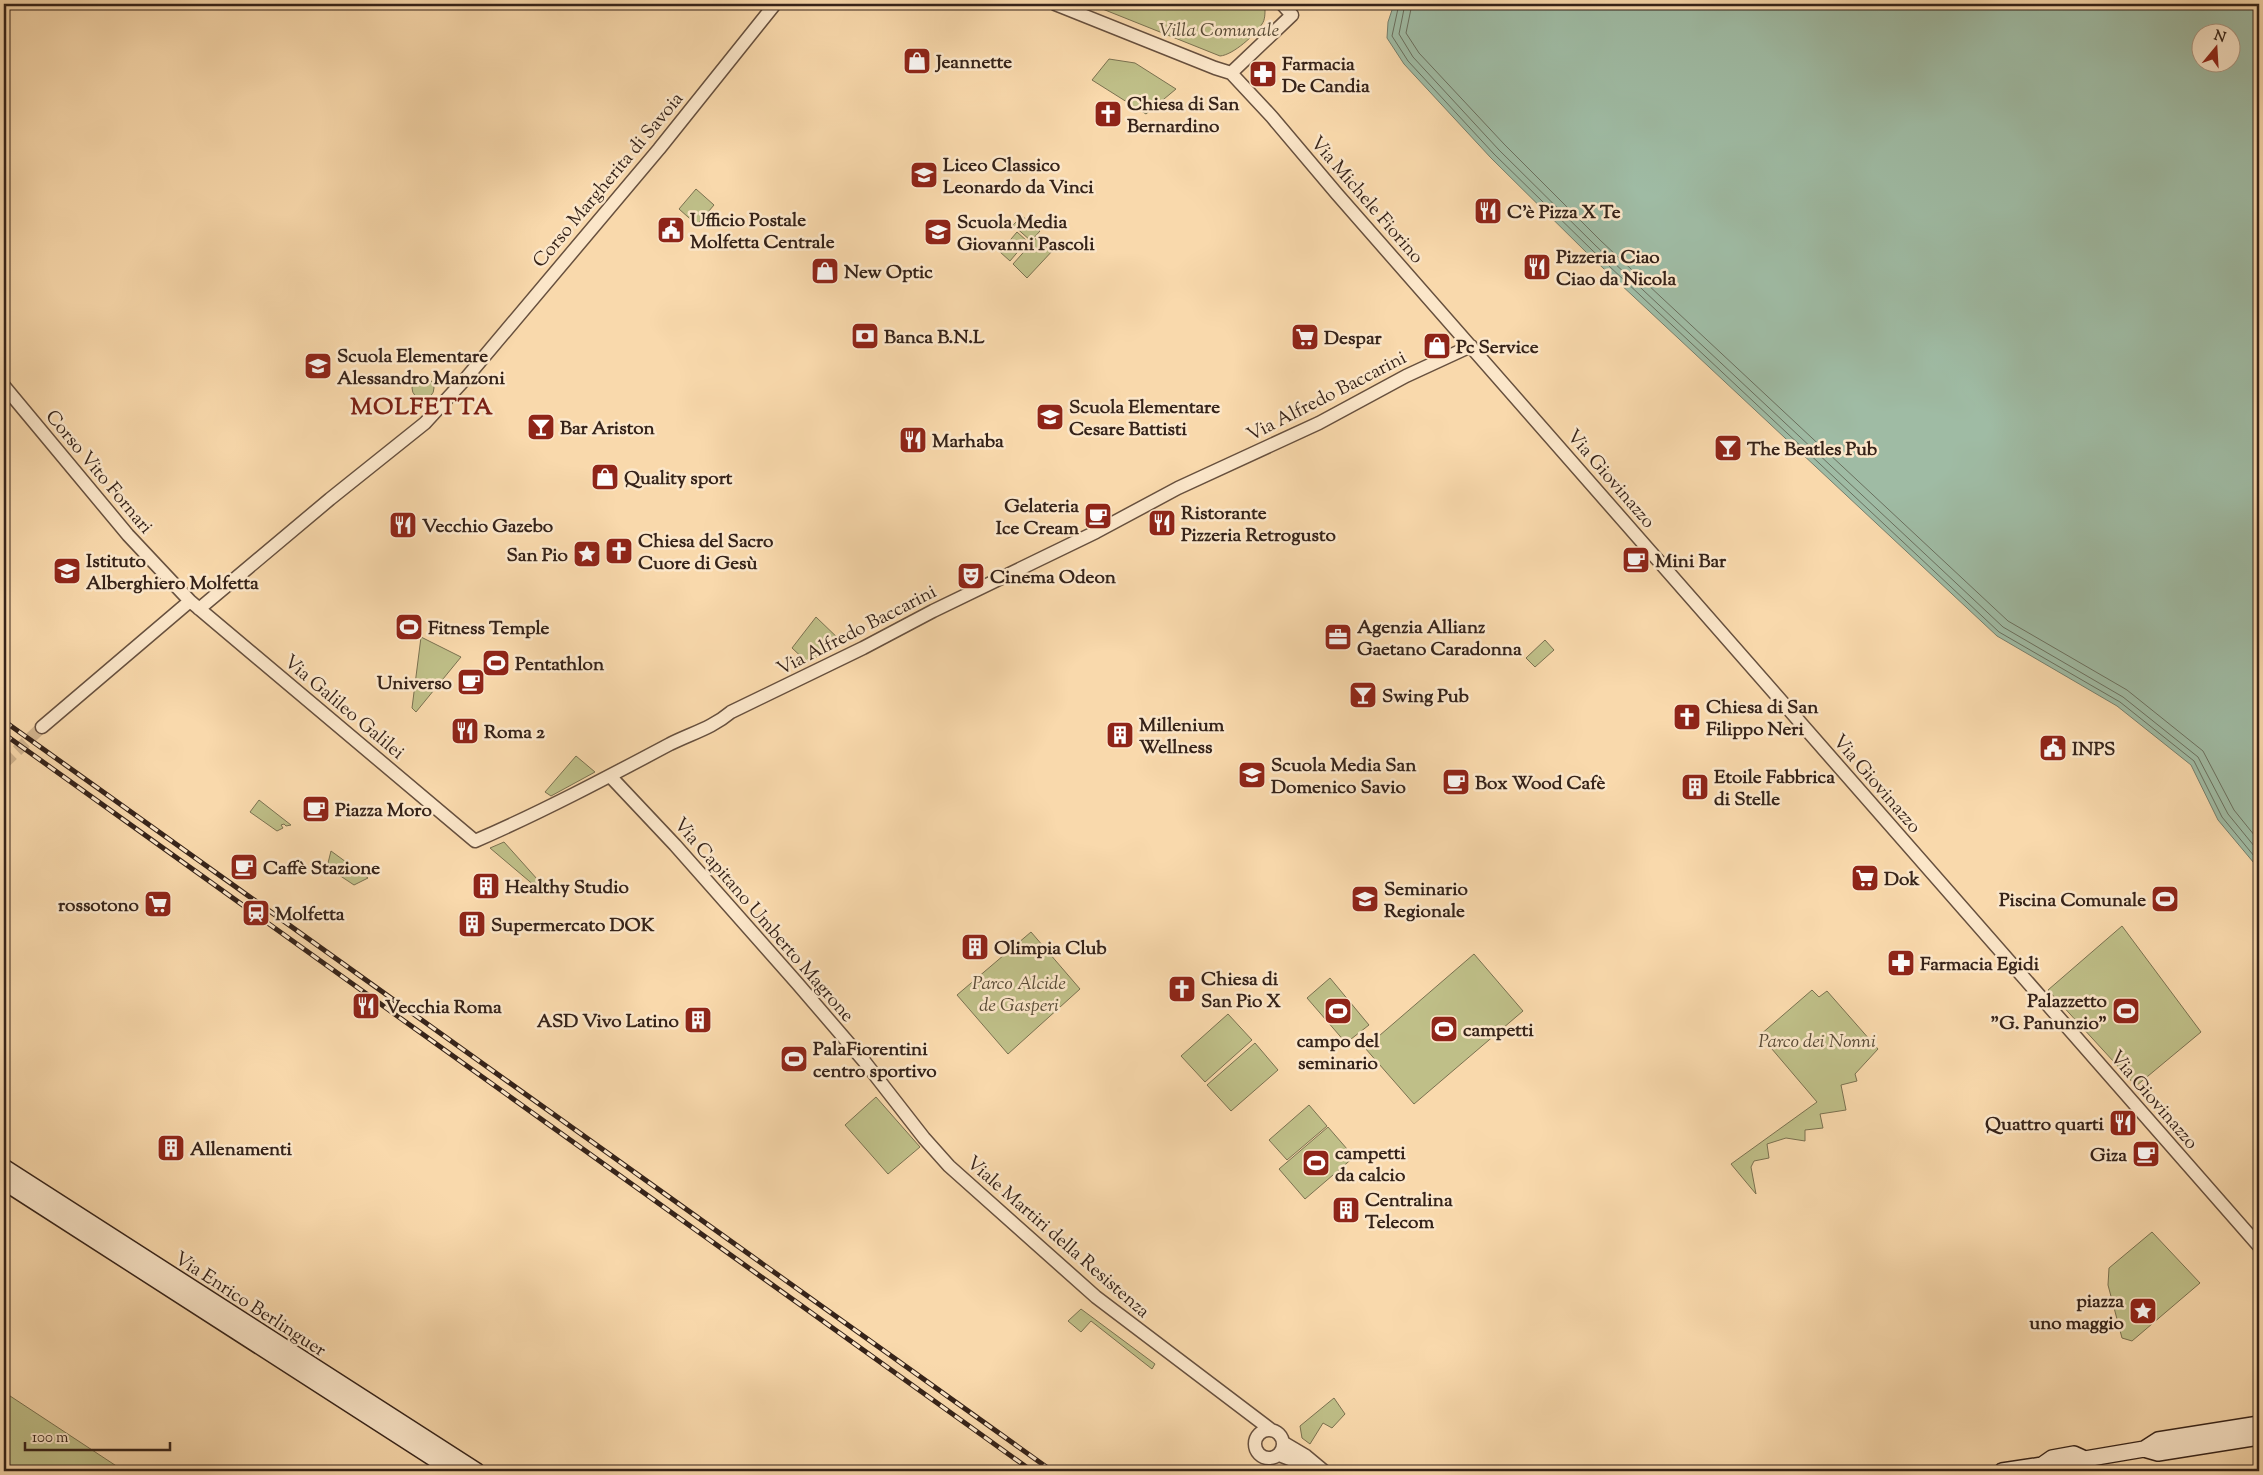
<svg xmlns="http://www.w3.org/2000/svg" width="2263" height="1475" font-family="'Sorts Mill Goudy',serif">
  <rect width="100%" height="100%" fill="#f9d9ac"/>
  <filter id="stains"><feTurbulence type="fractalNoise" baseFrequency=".004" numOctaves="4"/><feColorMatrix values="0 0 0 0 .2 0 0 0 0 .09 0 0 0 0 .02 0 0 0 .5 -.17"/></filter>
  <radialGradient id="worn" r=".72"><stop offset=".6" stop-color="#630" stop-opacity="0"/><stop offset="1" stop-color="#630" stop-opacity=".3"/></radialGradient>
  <path fill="#bfbf88" stroke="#7a7150" d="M1090,4H1261L1265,9C1265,14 1265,20 1262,24C1255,35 1233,55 1220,56Z
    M1109,59L1135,63L1176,89L1146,114L1092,80Z
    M696,189L714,205L697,225L679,209Z
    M1022,216L1040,231L1031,241L1013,225Z
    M1017,232L1027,241L1010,261L1000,252Z
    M1039,235L1055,248L1027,278L1013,264Z
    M412 388a11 11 0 1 1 22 0a11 11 0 1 1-22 0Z
    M816,617L843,643L807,662L792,648Z
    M421,637L461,657L416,712L412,708Z
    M1545,640L1554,650L1535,667L1526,658Z
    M576,756L595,772L551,796L545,792Z
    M259,800L291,825L286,826L284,824L281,825L283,828L277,831L250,812Z
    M504,842L546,889L542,892L490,848Z
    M331,851L368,878L354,885L327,867Z
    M2122,926L2201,1032L2136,1086L2048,990Z
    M1031,932L1080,989L1008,1054L957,995Z
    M1474,954L1523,1011L1414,1104L1365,1048Z
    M1330,978L1369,1025L1346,1043L1307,998Z
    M1812,990L1819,997L1827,991L1878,1049L1855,1074L1857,1081L1841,1085L1846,1110L1820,1114L1823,1128L1805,1130V1141L1786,1138L1767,1144L1769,1158L1754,1161L1751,1167L1756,1194L1731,1164L1817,1102L1760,1035Z
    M1228,1014L1252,1040L1205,1082L1181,1056Z
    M1255,1043L1278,1070L1231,1111L1207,1085Z
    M876,1097L920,1147L888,1174L845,1125Z
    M1309,1105L1327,1126L1287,1160L1269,1140Z
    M1328,1127L1354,1157L1305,1199L1279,1169Z
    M2152,1232L2200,1283L2132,1341L2122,1338L2108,1285L2109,1268Z
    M1081,1309L1155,1364L1152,1369L1091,1321L1081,1332L1068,1321Z
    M4,1392L124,1471H4Z
    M1334,1398L1345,1414L1332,1428L1323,1423L1310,1444L1302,1438L1300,1426Z"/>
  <path fill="#9fbba4" stroke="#757e6c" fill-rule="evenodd" d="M1394,4H2259V869L2218,820L2191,765L2117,706L1997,636L1588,254L1491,158L1404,64L1387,38L1388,22ZM2200,32H2230V62H2200Z"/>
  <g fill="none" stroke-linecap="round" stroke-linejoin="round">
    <path stroke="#6a6f5e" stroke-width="1" d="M1399,4L1392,36L1408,61L1494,154L1592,250L1999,632L2120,702L2194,761L2222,817L2259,862
      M1405,4L1399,34L1413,57L1499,150L1596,246L2003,627L2123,697L2198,757L2228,814L2259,852
      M1412,4L1406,33L1419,53L1504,144L1601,241L2008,621L2127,690L2203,751L2234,810L2259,841"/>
    <path stroke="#d2b58f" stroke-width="12" stroke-dasharray="12 6" stroke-linecap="butt" d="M4,763L42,727"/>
    <defs>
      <path id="tertiary" d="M1055,4L1215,68L1231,73L1292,15L1282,4
        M1231,73L1272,117L1337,194L2259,1246
        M4,386L128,535L190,601L475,841C542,812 606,778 670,744C692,733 712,728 731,712L863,648L933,611L1096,532L1178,488L1319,423L1406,376L1471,346
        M199,609L330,499L425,423L467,377L659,149L775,4
        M42,727L190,601
        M610,776L675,845L797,983L864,1061L924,1138L949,1166L1096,1297L1270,1429
        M1255 1444a14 14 0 1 1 28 0a14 14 0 1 1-28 0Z
        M1284,1443L1306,1456L1324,1471
        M1279,1455L1300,1463L1315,1465"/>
      <path id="secondary" d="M4,1167L477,1471
        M4,1182L453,1471
        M2144,1449L2158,1453L2259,1437
        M2042,1465C2056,1471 2073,1471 2085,1459L2144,1449L2158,1440L2259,1424
        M2002,1471L2042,1465L2052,1458L2074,1454L2085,1459"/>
    </defs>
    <use href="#tertiary" stroke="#67503e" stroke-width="15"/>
    <use href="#secondary" stroke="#362319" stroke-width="18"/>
    <use href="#tertiary" stroke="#fbe6c9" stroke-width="12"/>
    <use href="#secondary" stroke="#fbe6c9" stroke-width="15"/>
    <defs>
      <path id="rail" d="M4,721L1052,1471
        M4,734L1032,1471"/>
    </defs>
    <use href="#rail" stroke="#362319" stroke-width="5"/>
    <use href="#rail" stroke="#fbe6c9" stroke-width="3" stroke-dasharray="9" stroke-linecap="butt"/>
  </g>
  <defs>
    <symbol id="shop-square" viewBox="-11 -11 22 22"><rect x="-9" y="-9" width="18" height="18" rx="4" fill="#8f2418" stroke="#fbe6c9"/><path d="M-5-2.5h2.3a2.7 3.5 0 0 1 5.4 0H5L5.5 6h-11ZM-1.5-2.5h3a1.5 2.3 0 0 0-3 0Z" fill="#fff"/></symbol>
    <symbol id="pharmacy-square" viewBox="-11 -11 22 22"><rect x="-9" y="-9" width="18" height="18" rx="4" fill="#8f2418" stroke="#fbe6c9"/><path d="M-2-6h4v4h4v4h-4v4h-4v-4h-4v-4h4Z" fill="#fff"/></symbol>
    <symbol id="church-square" viewBox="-11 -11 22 22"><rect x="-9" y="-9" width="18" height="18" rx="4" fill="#8f2418" stroke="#fbe6c9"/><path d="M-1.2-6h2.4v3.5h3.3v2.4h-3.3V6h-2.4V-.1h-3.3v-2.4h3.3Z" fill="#fff"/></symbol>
    <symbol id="school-square" viewBox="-11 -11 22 22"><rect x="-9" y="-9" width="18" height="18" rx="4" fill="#8f2418" stroke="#fbe6c9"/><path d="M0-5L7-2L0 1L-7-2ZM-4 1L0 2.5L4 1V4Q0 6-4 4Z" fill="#fff"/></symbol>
    <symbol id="restaurant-square" viewBox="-11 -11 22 22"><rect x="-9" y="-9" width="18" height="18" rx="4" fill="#8f2418" stroke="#fbe6c9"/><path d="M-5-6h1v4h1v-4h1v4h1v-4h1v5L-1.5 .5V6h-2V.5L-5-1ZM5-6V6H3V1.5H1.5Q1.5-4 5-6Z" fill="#fff"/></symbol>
    <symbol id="civic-square" viewBox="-11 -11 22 22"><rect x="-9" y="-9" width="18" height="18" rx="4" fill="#8f2418" stroke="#fbe6c9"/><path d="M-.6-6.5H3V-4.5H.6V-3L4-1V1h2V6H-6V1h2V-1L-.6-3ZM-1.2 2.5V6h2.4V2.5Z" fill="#fff"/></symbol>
    <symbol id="bank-square" viewBox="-11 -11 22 22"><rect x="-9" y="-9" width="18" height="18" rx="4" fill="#8f2418" stroke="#fbe6c9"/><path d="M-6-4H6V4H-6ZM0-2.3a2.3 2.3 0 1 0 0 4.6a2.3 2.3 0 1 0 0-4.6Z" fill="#fff"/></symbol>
    <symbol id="supermarket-square" viewBox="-11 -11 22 22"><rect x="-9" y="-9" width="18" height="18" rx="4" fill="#8f2418" stroke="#fbe6c9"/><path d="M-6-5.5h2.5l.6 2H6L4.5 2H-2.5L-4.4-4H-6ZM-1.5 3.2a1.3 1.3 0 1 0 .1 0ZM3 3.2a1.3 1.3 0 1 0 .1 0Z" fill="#fff"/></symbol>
    <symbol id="bar-square" viewBox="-11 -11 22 22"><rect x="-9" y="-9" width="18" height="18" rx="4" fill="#8f2418" stroke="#fbe6c9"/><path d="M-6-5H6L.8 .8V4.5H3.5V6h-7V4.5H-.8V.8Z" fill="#fff"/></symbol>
    <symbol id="cafe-square" viewBox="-11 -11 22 22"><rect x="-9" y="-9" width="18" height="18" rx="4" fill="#8f2418" stroke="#fbe6c9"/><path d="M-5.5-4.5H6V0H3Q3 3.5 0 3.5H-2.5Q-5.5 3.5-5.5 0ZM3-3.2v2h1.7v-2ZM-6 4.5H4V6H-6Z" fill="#fff"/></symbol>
    <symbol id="sight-square" viewBox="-11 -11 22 22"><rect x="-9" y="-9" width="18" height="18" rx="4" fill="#8f2418" stroke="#fbe6c9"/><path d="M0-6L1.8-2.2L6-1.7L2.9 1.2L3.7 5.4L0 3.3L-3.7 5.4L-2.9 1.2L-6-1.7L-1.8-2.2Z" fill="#fff"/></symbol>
    <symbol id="theatre-square" viewBox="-11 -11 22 22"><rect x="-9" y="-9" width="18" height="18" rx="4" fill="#8f2418" stroke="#fbe6c9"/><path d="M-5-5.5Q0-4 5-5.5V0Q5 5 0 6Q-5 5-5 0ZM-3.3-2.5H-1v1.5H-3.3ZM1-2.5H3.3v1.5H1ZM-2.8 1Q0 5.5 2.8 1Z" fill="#fff"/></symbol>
    <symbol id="stadium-square" viewBox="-11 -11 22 22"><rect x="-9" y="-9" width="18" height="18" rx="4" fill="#8f2418" stroke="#fbe6c9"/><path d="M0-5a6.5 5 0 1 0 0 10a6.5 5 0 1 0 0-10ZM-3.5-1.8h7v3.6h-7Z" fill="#fff"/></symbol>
    <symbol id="office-square" viewBox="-11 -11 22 22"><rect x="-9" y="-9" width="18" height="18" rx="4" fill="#8f2418" stroke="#fbe6c9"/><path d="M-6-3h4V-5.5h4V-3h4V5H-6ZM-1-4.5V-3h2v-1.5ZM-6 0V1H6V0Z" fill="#fff"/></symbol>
    <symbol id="building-square" viewBox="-11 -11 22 22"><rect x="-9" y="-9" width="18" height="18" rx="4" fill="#8f2418" stroke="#fbe6c9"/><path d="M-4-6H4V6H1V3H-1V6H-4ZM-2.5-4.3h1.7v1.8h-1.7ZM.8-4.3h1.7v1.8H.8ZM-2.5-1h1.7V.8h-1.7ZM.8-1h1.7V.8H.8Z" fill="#fff"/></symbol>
    <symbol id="university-square" viewBox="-11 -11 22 22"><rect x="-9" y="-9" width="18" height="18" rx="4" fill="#8f2418" stroke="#fbe6c9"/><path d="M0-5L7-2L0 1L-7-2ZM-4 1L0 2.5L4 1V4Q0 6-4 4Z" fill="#fff"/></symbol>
    <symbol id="station-square" viewBox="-11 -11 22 22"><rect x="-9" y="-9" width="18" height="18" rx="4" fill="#8f2418" stroke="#fbe6c9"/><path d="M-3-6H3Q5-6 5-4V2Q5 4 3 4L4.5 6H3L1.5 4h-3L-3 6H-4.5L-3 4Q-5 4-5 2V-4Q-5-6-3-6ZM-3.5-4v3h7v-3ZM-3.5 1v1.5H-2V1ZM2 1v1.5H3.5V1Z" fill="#fff"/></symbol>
  </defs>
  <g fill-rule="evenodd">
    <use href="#shop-square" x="901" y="45" width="32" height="32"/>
    <use href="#pharmacy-square" x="1247" y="58" width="32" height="32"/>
    <use href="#church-square" x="1092" y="98" width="32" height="32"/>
    <use href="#school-square" x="908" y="159" width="32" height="32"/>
    <use href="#restaurant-square" x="1472" y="195" width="32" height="32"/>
    <use href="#civic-square" x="655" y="214" width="32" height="32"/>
    <use href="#school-square" x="922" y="216" width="32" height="32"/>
    <use href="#restaurant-square" x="1521" y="251" width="32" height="32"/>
    <use href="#shop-square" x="809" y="255" width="32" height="32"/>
    <use href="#bank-square" x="849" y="320" width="32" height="32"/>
    <use href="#supermarket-square" x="1289" y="321" width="32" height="32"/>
    <use href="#shop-square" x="1421" y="330" width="32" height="32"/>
    <use href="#school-square" x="302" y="350" width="32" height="32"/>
    <use href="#school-square" x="1034" y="401" width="32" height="32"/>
    <use href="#bar-square" x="525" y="411" width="32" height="32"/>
    <use href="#restaurant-square" x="897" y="424" width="32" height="32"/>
    <use href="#bar-square" x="1712" y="432" width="32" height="32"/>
    <use href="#shop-square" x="589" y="461" width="32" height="32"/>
    <use href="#cafe-square" x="1082" y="500" width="32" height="32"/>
    <use href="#restaurant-square" x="1146" y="507" width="32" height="32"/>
    <use href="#restaurant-square" x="387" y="509" width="32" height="32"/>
    <use href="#church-square" x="603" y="535" width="32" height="32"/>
    <use href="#sight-square" x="571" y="538" width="32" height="32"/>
    <use href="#cafe-square" x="1620" y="544" width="32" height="32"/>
    <use href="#school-square" x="51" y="555" width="32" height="32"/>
    <use href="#theatre-square" x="955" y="560" width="32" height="32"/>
    <use href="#stadium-square" x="393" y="611" width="32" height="32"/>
    <use href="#office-square" x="1322" y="621" width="32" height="32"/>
    <use href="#stadium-square" x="480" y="647" width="32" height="32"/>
    <use href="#cafe-square" x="455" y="666" width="32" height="32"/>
    <use href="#bar-square" x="1347" y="679" width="32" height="32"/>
    <use href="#church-square" x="1671" y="701" width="32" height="32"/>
    <use href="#restaurant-square" x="449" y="715" width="32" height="32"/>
    <use href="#building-square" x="1104" y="719" width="32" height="32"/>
    <use href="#civic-square" x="2037" y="732" width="32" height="32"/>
    <use href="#school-square" x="1236" y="759" width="32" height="32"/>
    <use href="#cafe-square" x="1440" y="766" width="32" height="32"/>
    <use href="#building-square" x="1679" y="771" width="32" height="32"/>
    <use href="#cafe-square" x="300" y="793" width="32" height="32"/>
    <use href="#cafe-square" x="228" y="851" width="32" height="32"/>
    <use href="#supermarket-square" x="1849" y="862" width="32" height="32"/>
    <use href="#building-square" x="470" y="870" width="32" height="32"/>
    <use href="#university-square" x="1349" y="883" width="32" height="32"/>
    <use href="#stadium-square" x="2149" y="883" width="32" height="32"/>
    <use href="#supermarket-square" x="142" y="888" width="32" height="32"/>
    <use href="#station-square" x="240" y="897" width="32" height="32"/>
    <use href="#building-square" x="456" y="908" width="32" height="32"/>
    <use href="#building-square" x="959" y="931" width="32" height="32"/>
    <use href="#pharmacy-square" x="1885" y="947" width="32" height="32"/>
    <use href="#church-square" x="1166" y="973" width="32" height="32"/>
    <use href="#restaurant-square" x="350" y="990" width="32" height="32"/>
    <use href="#stadium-square" x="1322" y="995" width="32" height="32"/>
    <use href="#stadium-square" x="2110" y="995" width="32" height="32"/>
    <use href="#building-square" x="682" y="1004" width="32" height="32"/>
    <use href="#stadium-square" x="1428" y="1013" width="32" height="32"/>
    <use href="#stadium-square" x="778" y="1043" width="32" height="32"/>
    <use href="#restaurant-square" x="2107" y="1107" width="32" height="32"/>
    <use href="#building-square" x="155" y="1132" width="32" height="32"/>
    <use href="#cafe-square" x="2130" y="1138" width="32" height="32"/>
    <use href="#stadium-square" x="1300" y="1147" width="32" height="32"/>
    <use href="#building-square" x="1330" y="1194" width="32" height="32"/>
    <use href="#sight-square" x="2127" y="1295" width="32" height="32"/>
  </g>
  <g text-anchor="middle" stroke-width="5" stroke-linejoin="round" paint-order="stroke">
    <g font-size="19" font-style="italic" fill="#584a35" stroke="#fbe6c9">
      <text x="1219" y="36">Villa Comunale</text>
      <text x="1019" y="989">Parco Alcide<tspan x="1019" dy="22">de Gasperi</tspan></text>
      <text x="1817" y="1047">Parco dei Nonni</text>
    </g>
    <g font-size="19" font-weight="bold" fill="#362319" stroke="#fbe6c9" text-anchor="start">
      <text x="936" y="68">Jeannette</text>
      <text x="1282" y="70">Farmacia<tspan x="1282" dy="22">De Candia</tspan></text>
      <text x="1127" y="110">Chiesa di San<tspan x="1127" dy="22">Bernardino</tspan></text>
      <text x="943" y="171">Liceo Classico<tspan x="943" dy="22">Leonardo da Vinci</tspan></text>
      <text x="1507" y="218">C'è Pizza X Te</text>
      <text x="690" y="226">Ufficio Postale<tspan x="690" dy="22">Molfetta Centrale</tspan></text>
      <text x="957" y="228">Scuola Media<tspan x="957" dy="22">Giovanni Pascoli</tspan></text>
      <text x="1556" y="263">Pizzeria Ciao<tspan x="1556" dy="22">Ciao da Nicola</tspan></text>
      <text x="844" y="278">New Optic</text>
      <text x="884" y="343">Banca B.N.L</text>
      <text x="1324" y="344">Despar</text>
      <text x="1456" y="353">Pc Service</text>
      <text x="337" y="362">Scuola Elementare<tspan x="337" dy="22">Alessandro Manzoni</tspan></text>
      <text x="1069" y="413">Scuola Elementare<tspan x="1069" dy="22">Cesare Battisti</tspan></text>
      <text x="560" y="434">Bar Ariston</text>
      <text x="932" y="447">Marhaba</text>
      <text x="1747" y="455">The Beatles Pub</text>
      <text x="624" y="484">Quality sport</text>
      <text x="1079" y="512" text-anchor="end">Gelateria<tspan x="1079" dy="22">Ice Cream</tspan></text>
      <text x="1181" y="519">Ristorante<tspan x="1181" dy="22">Pizzeria Retrogusto</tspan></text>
      <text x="422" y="532">Vecchio Gazebo</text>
      <text x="638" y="547">Chiesa del Sacro<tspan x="638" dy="22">Cuore di Gesù</tspan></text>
      <text x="568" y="561" text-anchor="end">San Pio</text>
      <text x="86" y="567">Istituto<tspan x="86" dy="22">Alberghiero Molfetta</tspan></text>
      <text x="1655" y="567">Mini Bar</text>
      <text x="990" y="583">Cinema Odeon</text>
      <text x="1357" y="633">Agenzia Allianz<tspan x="1357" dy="22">Gaetano Caradonna</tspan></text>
      <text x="428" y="634">Fitness Temple</text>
      <text x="515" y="670">Pentathlon</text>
      <text x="452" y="689" text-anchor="end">Universo</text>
      <text x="1382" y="702">Swing Pub</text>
      <text x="1706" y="713">Chiesa di San<tspan x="1706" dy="22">Filippo Neri</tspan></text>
      <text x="1139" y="731">Millenium<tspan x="1139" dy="22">Wellness</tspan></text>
      <text x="484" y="738">Roma 2</text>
      <text x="2072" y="755">INPS</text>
      <text x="1271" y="771">Scuola Media San<tspan x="1271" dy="22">Domenico Savio</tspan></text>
      <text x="1714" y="783">Etoile Fabbrica<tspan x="1714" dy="22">di Stelle</tspan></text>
      <text x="1475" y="789">Box Wood Cafè</text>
      <text x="335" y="816">Piazza Moro</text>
      <text x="263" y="874">Caffè Stazione</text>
      <text x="1884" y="885">Dok</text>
      <text x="505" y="893">Healthy Studio</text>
      <text x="1384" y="895">Seminario<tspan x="1384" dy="22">Regionale</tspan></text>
      <text x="2146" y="906" text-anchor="end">Piscina Comunale</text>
      <text x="139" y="911" text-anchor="end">rossotono</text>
      <text x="275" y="920">Molfetta</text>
      <text x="491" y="931">Supermercato DOK</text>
      <text x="994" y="954">Olimpia Club</text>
      <text x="1920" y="970">Farmacia Egidi</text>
      <text x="1201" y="985">Chiesa di<tspan x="1201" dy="22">San Pio X</tspan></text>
      <text x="2107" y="1007" text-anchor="end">Palazzetto<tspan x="2107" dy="22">"G. Panunzio"</tspan></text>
      <text x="385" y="1013">Vecchia Roma</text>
      <text x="679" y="1027" text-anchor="end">ASD Vivo Latino</text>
      <text x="1463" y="1036">campetti</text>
      <text x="1338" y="1047" text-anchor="middle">campo del<tspan x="1338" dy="22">seminario</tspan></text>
      <text x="813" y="1055">PalaFiorentini<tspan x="813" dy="22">centro sportivo</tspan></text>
      <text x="2104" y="1130" text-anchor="end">Quattro quarti</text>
      <text x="190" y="1155">Allenamenti</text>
      <text x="1335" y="1159">campetti<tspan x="1335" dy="22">da calcio</tspan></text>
      <text x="2127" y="1161" text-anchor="end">Giza</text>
      <text x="1365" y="1206">Centralina<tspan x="1365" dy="22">Telecom</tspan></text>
      <text x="2124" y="1307" text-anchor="end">piazza<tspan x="2124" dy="22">uno maggio</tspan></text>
    </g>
    <g font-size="19" fill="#362319" stroke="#fbe6c9">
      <text transform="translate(607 179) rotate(-50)" y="7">Corso Margherita di Savoia</text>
      <text transform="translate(1368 199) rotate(49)" y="7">Via Michele Fiorino</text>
      <text transform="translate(1326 395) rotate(-27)" y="7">Via Alfredo Baccarini</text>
      <text transform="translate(100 471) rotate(50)" y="7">Corso Vito Fornari</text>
      <text transform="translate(1612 478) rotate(49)" y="7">Via Giovinazzo</text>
      <text transform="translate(856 629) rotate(-27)" y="7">Via Alfredo Baccarini</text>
      <text transform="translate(345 706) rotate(40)" y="7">Via Galileo Galilei</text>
      <text transform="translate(1878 783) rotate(49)" y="7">Via Giovinazzo</text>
      <text transform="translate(765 919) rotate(49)" y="7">Via Capitano Umberto Magrone</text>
      <text transform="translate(2155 1099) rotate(49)" y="7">Via Giovinazzo</text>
      <text transform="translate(1059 1236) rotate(41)" y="7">Viale Martiri della Resistenza</text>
      <text transform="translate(251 1303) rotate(33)" y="7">Via Enrico Berlinguer</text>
    </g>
    <g font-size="24" font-weight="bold" letter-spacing="1" fill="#7a1f14" stroke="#fbe6c9">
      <text x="422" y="414">MOLFETTA</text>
    </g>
  </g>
  <rect width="2263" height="1475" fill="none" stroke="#f9d9ac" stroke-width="20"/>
  <rect x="5" y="5" width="2253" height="1465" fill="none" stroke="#362319" stroke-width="2.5"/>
  <rect x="10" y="10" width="2243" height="1455" fill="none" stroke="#362319"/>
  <g transform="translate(2216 48) rotate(18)"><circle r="24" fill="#fbe6c9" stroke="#ac9883"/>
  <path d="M0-4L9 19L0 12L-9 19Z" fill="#8f2418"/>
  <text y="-8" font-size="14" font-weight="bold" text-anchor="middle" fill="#362319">N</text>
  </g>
  <path d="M25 1442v8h145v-8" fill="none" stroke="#362319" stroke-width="2.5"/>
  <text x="32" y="1442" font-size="15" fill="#362319" stroke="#fbe6c9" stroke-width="4" paint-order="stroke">100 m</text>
  <rect width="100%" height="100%" filter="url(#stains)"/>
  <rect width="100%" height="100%" fill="url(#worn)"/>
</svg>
